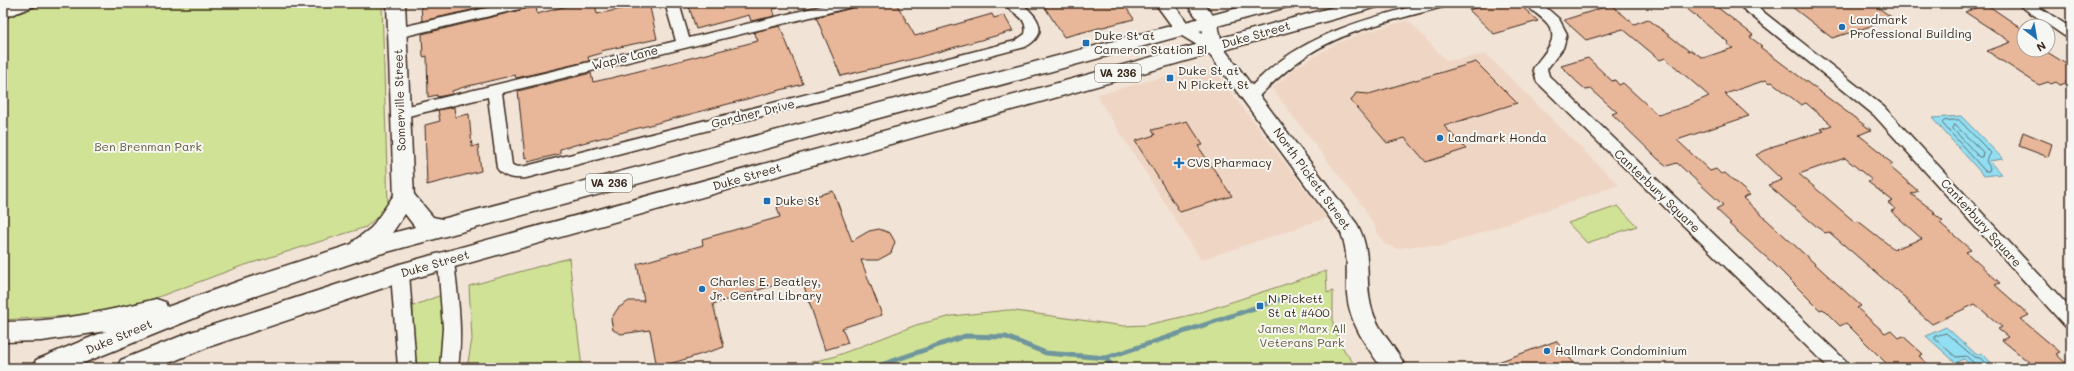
<svg xmlns="http://www.w3.org/2000/svg" width="2074" height="371" font-family="Mali,sans-serif">
  <rect width="100%" height="100%" fill="#f2e3d7"/>
  <filter id="ink" filterUnits="userSpaceOnUse"><feTurbulence type="fractalNoise" baseFrequency=".025" numOctaves="2"/><feDisplacementMap in="SourceGraphic" scale="8" xChannelSelector="R" yChannelSelector="G"/><feConvolveMatrix kernelMatrix="1 2 1 2 8 2 1 2 1" color-interpolation-filters="sRGB"/></filter>
  <g filter="url(#ink)">
    <path fill="#efd6c4" d="M1408,20L1447,61L1486,54L1619,185L1440,247L1421,245L1397,249L1384,244L1364,208L1272,89L1295,68L1333,45L1357,35Z
      M1199,67L1215,71L1327,218L1201,260L1096,95Z"/>
    <path fill="#d0e296" stroke="#86865a" d="M3,3H382L388,207L366,227L239,267L150,300L84,315L3,320Z
      M1618,206L1637,226L1587,243L1568,223Z
      M569,258L582,368H467L472,339L469,286Z
      M1326,271L1327,293L1333,291V327L1344,350L1357,368H786L833,357L916,325L952,316L1008,310L1124,326L1146,325L1195,314Z
      M441,295L443,334L441,368H414L413,306Z"/>
    <path fill="#92def2" stroke="#6f969d" d="M1961,116L2003,159L1989,161L2001,174L1984,176L1932,118Z
      M1946,327L1977,355L1981,353L1997,368H1973L1964,359L1956,363L1926,336Z"/>
    <g fill="none" stroke-linecap="round" stroke-linejoin="round">
      <path stroke="#5e7273" stroke-width="1" d="M1959,120L1991,153L1986,161L1990,168L1989,171H1985L1942,123L1944,121Z
        M1955,125L1983,152L1982,157H1979L1953,129Z
        M1976,368L1975,364L1966,356L1956,357L1935,339V336L1946,333L1974,357L1980,358L1991,368"/>
      <path stroke="#6f969d" stroke-width="5" d="M1106,358L1113,368
        M872,368L965,336L1006,337L1046,353L1106,358L1290,296"/>
    </g>
    <path fill="#e8b699" stroke="#3b2a1e" fill-rule="evenodd" d="M421,3H502L422,21Z
      M578,3H595L597,14L649,3L657,39L601,51L602,53L588,57L589,61L516,78L515,75L502,78L464,87L452,91V94L437,97V95L428,97L427,56L423,57L422,34L533,7L536,4L537,14Z
      M688,3H778V8L773,9L775,16L751,21L749,15L696,29Z
      M859,3H896L915,36L992,14L994,18L1004,15L1013,31L909,60L841,76L816,17L856,7Z
      M1042,3H1123L1134,19L1064,37Z
      M1493,3H1518L1538,21L1494,34L1469,10Z
      M1680,3H1712L1753,35L1750,37L1762,46L1760,47L1871,130L1859,135L1885,156L1884,157L1893,164L1889,166L1918,191L1911,194L1935,212L1933,213L1943,221L1940,223L1971,250L1966,252L2000,283L1995,285L2029,315L2021,319L2060,352L2056,354L2071,368H2036L2002,340L2008,337L1998,329L2002,327L1975,304L1932,324L1908,303L1910,302L1829,232L1825,233L1816,226L1768,185L1782,180L1756,155L1774,146L1824,131L1821,129L1832,125L1806,103L1801,105L1772,82L1769,83L1766,80L1725,94L1749,116L1677,140L1710,171L1716,169L1721,174L1725,173L1750,195L1743,198L1861,306L1857,308L1885,333L1891,330L1899,338L1903,336L1923,354L1919,356L1932,368H1891L1846,323L1840,326L1823,309L1820,310L1775,265L1729,224L1731,223L1716,209L1723,205L1677,163L1667,166L1658,159L1612,114L1617,112L1591,89L1586,90L1578,83L1561,66L1588,58L1612,81L1615,80L1619,85L1623,83L1658,115L1687,106L1709,96L1665,58L1660,60L1623,29L1586,40L1564,20L1611,5L1634,24L1648,19L1689,51L1691,50L1703,58L1733,48L1727,44L1729,43ZM1845,158L1872,180L1868,182L1893,201L1888,203L1896,209L1891,211L1922,239L1894,249L1858,221L1855,222L1799,174Z
      M1787,3H1872L1894,19L1832,38Z
      M1986,4L2024,30V50H2044L2071,67V81L2060,85L2056,82L2051,84L2048,82L2039,85L1987,51L2011,42L1965,12Z
      M780,26L803,84L560,149V154L528,162L527,157L525,158L518,91L591,73L593,82L611,78L758,41L754,32Z
      M1476,62L1517,103L1444,126L1466,149L1426,162L1405,138L1387,143L1351,101L1356,93L1369,94Z
      M454,107L455,117L469,114L472,147L478,145L481,171L427,185L425,125L440,121L438,110Z
      M1187,121L1203,145L1198,146L1232,196L1180,212L1135,141L1155,135L1152,130Z
      M2023,132L2052,144L2048,157L2019,146Z
      M833,191L852,241L869,231L879,229L890,233L895,242L891,253L878,260H861L882,315L842,328L848,343L825,350L801,277L713,304L724,347L657,368L650,330L621,334L613,330L611,319L618,308L629,301H644L637,264L703,245L702,239L780,217L777,207Z
      M1556,341L1578,368H1487V366Z"/>
    <g fill="none" stroke-linecap="round" stroke-linejoin="round">
      <defs>
        <path id="minor" d="M18,3H37L35,6L3,18V9Z
          M509,3H535L533,6L528,7L397,38L392,36L390,33L392,30L397,28Z
          M665,3H679L689,38L833,3H858L856,6L851,7L502,93L512,165L517,167L526,166L1015,41L1025,34C1029,16 1011,14 1004,3L1022,4C1040,18 1049,34 1025,47L526,178C515,179 503,178 497,168L488,97L400,118L395,117L392,113L395,109L400,108L676,41Z
          M1425,3H1448L1446,6C1400,19 1350,28 1309,54C1289,67 1272,83 1255,100L1250,101L1245,100L1243,96C1248,88 1257,81 1264,74C1310,33 1366,19 1425,3Z
          M1525,3H1541L1559,19L1567,34L1563,48L1547,69L1549,76L1847,362L1850,368H1829L1537,82L1533,69C1543,52 1564,39 1544,20C1538,14 1530,10 1525,3Z
          M1736,3H1752L1884,107L2071,309V328L2065,326L1874,115Z
          M2016,3H2033L2071,28V39L2066,37Z
          M446,254L452,256L454,261C458,297 463,332 458,368H440L443,328L438,261L440,256Z
          M400,266L406,268L409,273L416,368H398L391,273L394,268Z"/>
        <path id="tertiary" d="M387,3H405L414,198L411,203L404,206L397,203L394,198Z
          M1155,3H1173L1189,25L1203,33L1201,23L1186,3H1204C1218,21 1219,24 1222,46L1357,224C1373,253 1364,277 1371,306C1377,331 1396,346 1406,368H1382C1366,346 1349,322 1347,294C1346,273 1349,253 1341,233L1207,51L1177,33Z"/>
        <path id="primary" d="M1257,3H1289L1287,7L376,255L217,309L71,368H32L36,360L106,331L42,341L3,342V322C55,322 105,312 156,299L165,302L167,307L242,280L352,244L354,241L371,228L396,192L404,190L412,192L433,217L442,219ZM405,214L415,227L392,233Z
          M1348,3H1379L1377,7L401,282L208,347L157,368H117L121,360L191,332L400,264Z"/>
      </defs>
      <use href="#minor" stroke="#3b2a1e" stroke-width="3"/>
      <use href="#tertiary" stroke="#3b2a1e" stroke-width="3"/>
      <use href="#primary" stroke="#3b2a1e" stroke-width="3"/>
      <use href="#minor" fill="#f6f6f2" fill-rule="evenodd"/>
      <use href="#tertiary" fill="#f6f6f2" fill-rule="evenodd"/>
      <use href="#primary" fill="#f6f6f2" fill-rule="evenodd"/>
    </g>
  </g>
  <g fill="#1f6fb2" stroke="#f6f6f2" stroke-width="1.5">
    <circle cx="1842" cy="27" r="4"/>
    <rect x="1082" y="39" width="8" height="8" rx="2"/>
    <rect x="1166" y="74" width="8" height="8" rx="2"/>
    <circle cx="1440" cy="138" r="4"/>
    <path d="M1177 157h4v4h4v4h-4v4h-4v-4h-4v-4h4z"/>
    <rect x="763" y="197" width="8" height="8" rx="2"/>
    <circle cx="702" cy="289" r="4"/>
    <rect x="1256" y="302" width="8" height="8" rx="2"/>
    <circle cx="1547" cy="351" r="4"/>
  </g>
  <g text-anchor="middle" stroke-width="4" stroke-linejoin="round" paint-order="stroke">
    <g fill="#f6f6f2" stroke="#73675e" stroke-width="1">
      <rect x="1095" y="64" width="46" height="18" rx="3"/>
      <rect x="586" y="174" width="46" height="18" rx="3"/>
    </g>
    <g font-size="11" font-weight="bold" fill="#3b2a1e">
      <text x="1118" y="77">VA 236</text>
      <text x="609" y="187">VA 236</text>
    </g>
    <g font-size="12" fill="#3b2a1e" stroke="#f6f6f2" text-anchor="start">
      <text x="1850" y="24">Landmark<tspan x="1850" dy="14">Professional Building</tspan></text>
      <text x="1094" y="40">Duke St at<tspan x="1094" dy="14">Cameron Station Bl</tspan></text>
      <text x="1178" y="75">Duke St at<tspan x="1178" dy="14">N Pickett St</tspan></text>
      <text x="1448" y="142">Landmark Honda</text>
      <text x="1187" y="167">CVS Pharmacy</text>
      <text x="775" y="205">Duke St</text>
      <text x="710" y="286">Charles E. Beatley,<tspan x="710" dy="14">Jr. Central Library</tspan></text>
      <text x="1268" y="303">N Pickett<tspan x="1268" dy="14">St at #400</tspan></text>
      <text x="1555" y="355">Hallmark Condominium</text>
    </g>
    <g font-size="12" fill="#3b2a1e" stroke="#f6f6f2">
      <text transform="translate(1256 35) rotate(-16)" y="4">Duke Street</text>
      <text transform="translate(625 58) rotate(-14)" y="4">Waple Lane</text>
      <text transform="translate(400 100) rotate(-92)" y="4">Somerville Street</text>
      <text transform="translate(753 114) rotate(-14)" y="4">Gardner Drive</text>
      <text transform="translate(747 177) rotate(-16)" y="4">Duke Street</text>
      <text transform="translate(1312 179) rotate(54)" y="4">North Pickett Street</text>
      <text transform="translate(1657 191) rotate(44)" y="4">Canterbury Square</text>
      <text transform="translate(1981 223) rotate(48)" y="4">Canterbury Square</text>
      <text transform="translate(435 264) rotate(-16)" y="4">Duke Street</text>
      <text transform="translate(119 337) rotate(-23)" y="4">Duke Street</text>
    </g>
    <g font-size="12" fill="#60583c" stroke="#f6f6f2">
      <text x="148" y="151">Ben Brenman Park</text>
      <text x="1302" y="333">James Marx All<tspan x="1302" dy="14">Veterans Park</tspan></text>
    </g>
  </g>
  <rect width="2074" height="371" fill="none" stroke="#f6f6f2" stroke-width="16"/>
  <rect x="8" y="8" width="2058" height="355" fill="none" stroke="#3b2a1e" stroke-width="1.5" filter="url(#ink)"/>
  <g transform="translate(2036 38) rotate(149)"><circle r="19" fill="#f6f6f2" stroke="#aba49d"/>
  <path d="M0-3L7 15L0 10L-7 15Z" fill="#1f6fb2"/>
  <text y="-6" font-size="11" font-weight="bold" text-anchor="middle" fill="#3b2a1e">N</text>
  </g>
</svg>
